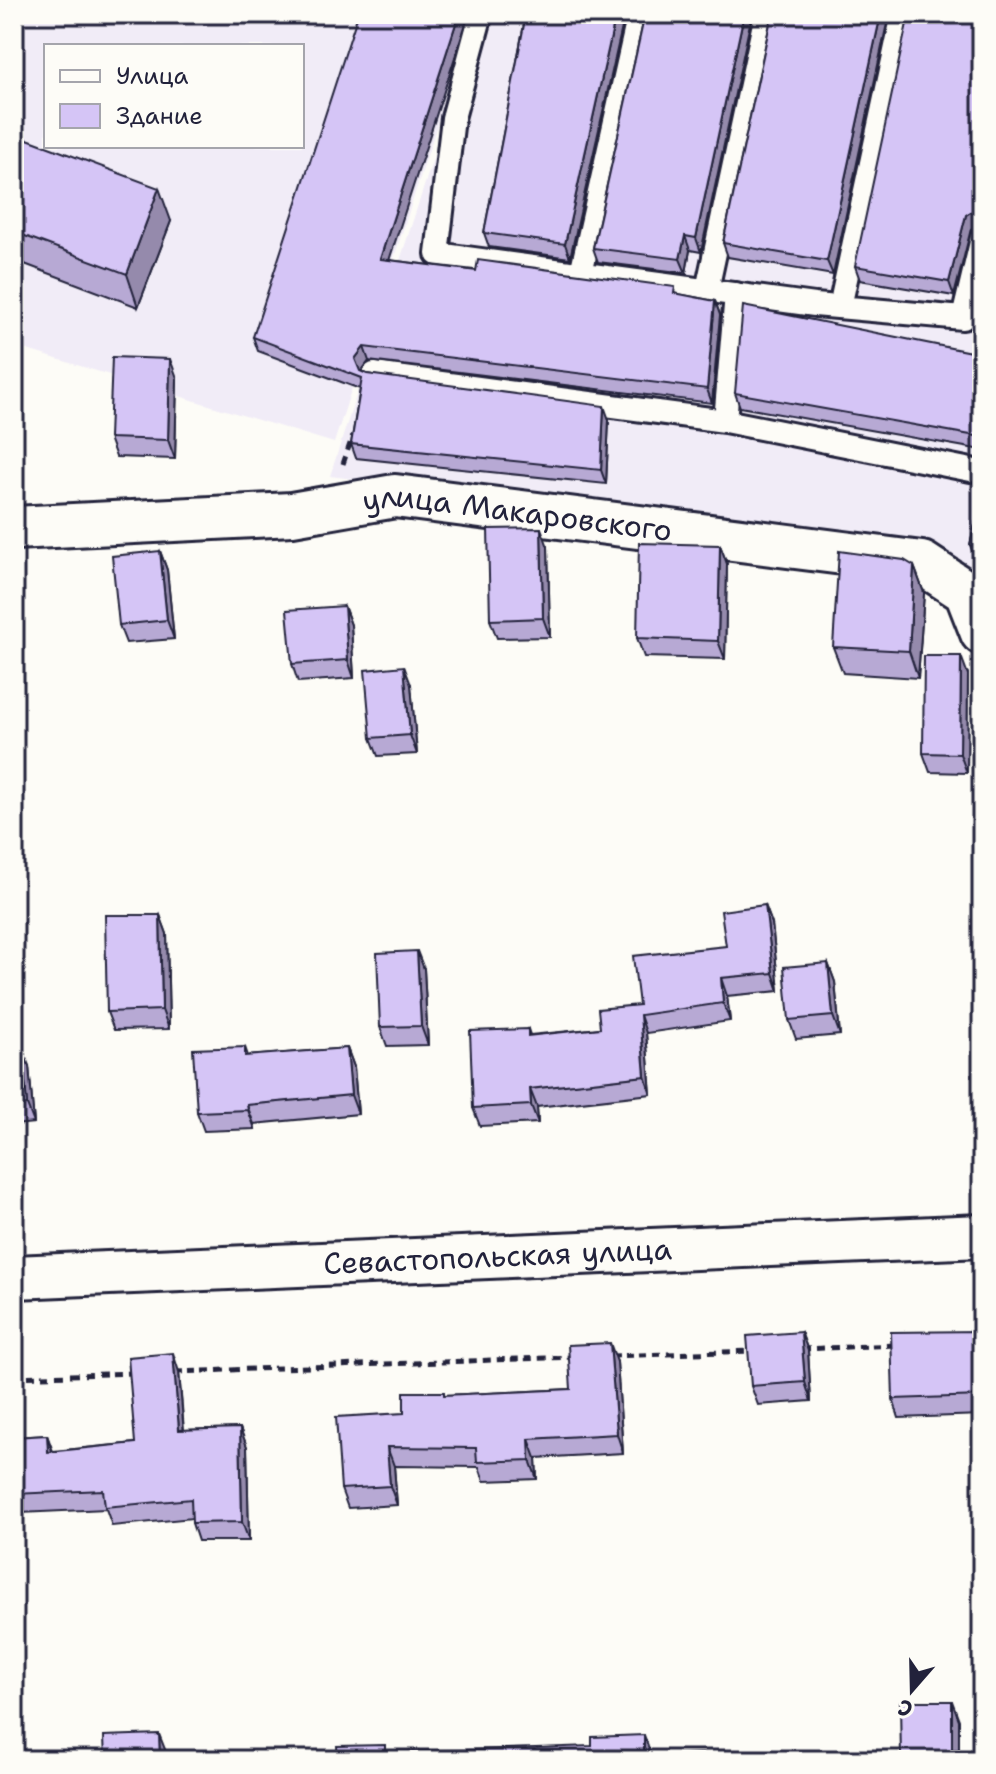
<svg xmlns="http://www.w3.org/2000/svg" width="996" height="1774" font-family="'Shantell Sans',sans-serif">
  <rect width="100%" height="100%" fill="#fdfcf7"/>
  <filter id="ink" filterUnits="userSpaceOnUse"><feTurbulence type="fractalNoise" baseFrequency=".0125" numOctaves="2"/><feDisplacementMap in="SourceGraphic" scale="16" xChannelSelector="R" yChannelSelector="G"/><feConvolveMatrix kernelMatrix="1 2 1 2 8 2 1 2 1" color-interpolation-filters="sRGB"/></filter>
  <g filter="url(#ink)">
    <path fill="#f1ecf7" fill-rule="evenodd" d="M14,14H473L334,443L14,346ZM46,46H302V146H46Z
      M480,14H982V602L927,552L330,476Z"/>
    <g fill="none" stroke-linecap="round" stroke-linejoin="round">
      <defs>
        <path id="lane" d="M481,14L453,118L437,254L815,305L963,318L982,238
          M581,273L639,14
          M707,290L766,14
          M840,307L903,14
          M374,374L725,421L971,470
          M725,421L736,294"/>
        <g id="street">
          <path id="s1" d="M14,528L292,514L395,496L922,563L966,592L982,633"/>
          <path id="s2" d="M14,1277L982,1236"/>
        </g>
      </defs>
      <use href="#lane" stroke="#22223b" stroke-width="28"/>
      <use href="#street" stroke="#22223b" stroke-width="48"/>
      <path stroke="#22223b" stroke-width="5" stroke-dasharray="8 6" stroke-linecap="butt" d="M343,464L353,435
        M802,1349L896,1345
        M611,1356L753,1351
        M175,1372L573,1357
        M14,1377L133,1373"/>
      <use href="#lane" stroke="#fdfcf7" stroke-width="22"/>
      <use href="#street" stroke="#fdfcf7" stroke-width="42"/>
    </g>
    <path fill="#b7a9d4" stroke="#22223b" stroke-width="2" d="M526,14H625L570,258L489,247L484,233Z
      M645,14H752L701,252L690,250L686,273L598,262L593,248Z
      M772,14L833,275L728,257L723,243Z
      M982,14V225L979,224L971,229L954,296L860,280L855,266Z
      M14,134L171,221L138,307L14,260Z
      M389,260L678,294L715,301L720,315L712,403L369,361L361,371L367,374L609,420L606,484L356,458L351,444L360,389L258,351L253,337Z
      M982,263V301L976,287Z
      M982,303V450L740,407L735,393L971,352Z
      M177,378L175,459L116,457L109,438Z
      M982,496V562L975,559L970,545Z
      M720,545L727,564L725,659L644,657L637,638Z
      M548,547L550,637L497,638L490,620Z
      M160,551L167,570L174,639L126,643L119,625Z
      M914,566L924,593L918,678L843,673L833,647Z
      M344,606L351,625L354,678L298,682L292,664Z
      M968,675L967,773L930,772L923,753Z
      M411,685L417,754L378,756L371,738Z
      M765,905L772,924L779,991L727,996L730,1021L646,1033L651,1094L537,1107L538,1123L480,1126L473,1108L528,1029L530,1035L600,1028L639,1005L726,946Z
      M160,915L167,934L169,1029L114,1030L107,1012Z
      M828,963L835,982L840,1035L796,1039L789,1020Z
      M424,969L428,1045L387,1046L380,1027Z
      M245,1047L248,1056L347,1048L354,1067L358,1114L254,1124L255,1129L204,1131L197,1112Z
      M14,1048L29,1066L34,1123L14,1125Z
      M982,1331V1415L899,1418L893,1399Z
      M801,1332L808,1351L811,1401L758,1405L751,1386Z
      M617,1362L623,1453L536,1458L537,1479L484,1481L479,1467L394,1466L397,1505L348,1508L341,1489L404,1413L445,1395L571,1389Z
      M179,1372L184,1430L240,1428L247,1447L249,1541H198L192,1523V1518L112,1526L106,1509L20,1513L14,1498V1437L47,1435L53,1451L135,1443Z"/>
    <path fill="#958aac" stroke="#22223b" stroke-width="2" d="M459,14H469L385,273L380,259Z
      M616,14H625L570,258L565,244Z
      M744,14H752L701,252L696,238Z
      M881,14H889L833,275L827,261Z
      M159,188L171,221L138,307L127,274Z
      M974,210L979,224L971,229L954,296L949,282L966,215Z
      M685,236L690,250L686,273L680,259Z
      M715,301L720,315L712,403L707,389Z
      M364,347L369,361L360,373L355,359Z
      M170,359L177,378L175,459L168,440Z
      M604,406L609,420L606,484L601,470Z
      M541,528L548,547L550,637L543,618Z
      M720,545L727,564L725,659L718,641Z
      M160,551L167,570L174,639L167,620Z
      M914,566L924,593L918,678L909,651Z
      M344,606L351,625L354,678L348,660Z
      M961,656L968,675L967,773L960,754Z
      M404,666L411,685L417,754L410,735Z
      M765,905L772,924L779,991L773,973Z
      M160,915L167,934L169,1029L162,1010Z
      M417,951L424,969L428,1045L421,1026Z
      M828,963L835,982L840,1035L833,1016Z
      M721,978L727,996L730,1021L723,1003Z
      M640,1015L646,1033L651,1094L645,1076Z
      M22,1047L29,1066L34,1123L27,1105Z
      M347,1048L354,1067L358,1114L351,1095Z
      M530,1089L537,1107L538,1123L531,1105Z
      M247,1105L254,1124L255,1129L248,1110Z
      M801,1332L808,1351L811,1401L805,1382Z
      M610,1343L617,1362L623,1453L617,1434Z
      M173,1353L179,1372L185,1448L179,1430Z
      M240,1428L247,1447L249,1541L242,1522Z
      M47,1435L53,1454L48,1452Z
      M529,1439L536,1458L537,1479L530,1460Z
      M387,1447L394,1466L397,1505L390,1486Z
      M952,1701L959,1720V1760H952Z
      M159,1734L166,1752V1760H160Z
      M644,1735L651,1754V1760L644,1755Z"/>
    <path fill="#d5c5f6" stroke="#22223b" stroke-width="2" d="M358,14H459L380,259L476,271L478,260L675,287L674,293L715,301L707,389L364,347L355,359L360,371L367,374L604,406L601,470L351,444L362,378L253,337Z
      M526,14H616L565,244L484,233Z
      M645,14H744L696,238L685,236L680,259L593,248Z
      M772,14H881L827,261L723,243Z
      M909,14H982V212L974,210L966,215L949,282L855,266Z
      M14,134L159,188L127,274L14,232Z
      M982,263V288L976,287Z
      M982,303V437L735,393L743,306L971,352Z
      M112,357L170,359L168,440L109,438Z
      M982,496V550L970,545Z
      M541,528L543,618L490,620L488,529Z
      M639,543L720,545L718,641L637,638Z
      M160,551L167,620L119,625L112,556Z
      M839,551L904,560L914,566L909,651L833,647Z
      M344,606L348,660L292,664L287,610Z
      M924,656H961L960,754L923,753Z
      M404,666L410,735L371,738L365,670Z
      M765,905L773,973L721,978L723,1003L640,1015L645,1076L530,1089L531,1105L473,1108L470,1031L528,1029V1036L600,1028L598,1009L639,1005L633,956L726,946L721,911Z
      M105,915H160L162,1010L107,1012Z
      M417,951L421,1026L380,1027L377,953Z
      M828,963L833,1016L789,1020L784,967Z
      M22,1047L27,1105L14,1106V1048Z
      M245,1047V1056L347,1048L351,1095L247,1105L248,1110L197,1112L193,1049Z
      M982,1331V1396L893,1399L891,1332Z
      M801,1332L805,1382L751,1386L747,1336Z
      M610,1343L617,1434L529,1439L530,1460L477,1462L476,1448L387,1447L390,1486L341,1489L336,1417L404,1413V1392H444V1395L571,1389L568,1345Z
      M173,1353L179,1430L240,1428L242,1522L192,1523L191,1499L105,1507L103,1490L14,1494V1437L47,1435L48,1452L135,1443L128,1357Z
      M900,1701H952V1760H901Z
      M159,1734L160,1760H105L104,1736Z
      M644,1735V1755L722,1753L723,1760L780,1757V1760H338L337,1746L385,1745V1752L507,1749L592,1746V1737Z"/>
  </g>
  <g text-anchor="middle" stroke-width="6" stroke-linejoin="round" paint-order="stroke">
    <g font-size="30" fill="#22223b" stroke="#fdfcf7">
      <text dy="10" stroke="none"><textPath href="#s1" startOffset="506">улица Макаровского</textPath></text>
      <text dy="10" stroke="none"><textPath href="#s2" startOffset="484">Севастопольская улица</textPath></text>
    </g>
  </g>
  <rect width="996" height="1774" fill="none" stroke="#fdfcf7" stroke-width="48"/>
  <rect x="24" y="24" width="948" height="1726" fill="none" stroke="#22223b" stroke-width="3" filter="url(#ink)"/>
  <rect x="44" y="44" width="260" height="104" fill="#fdfcf7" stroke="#a5a5ac" stroke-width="2"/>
  <rect x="60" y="70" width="40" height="12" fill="#fdfcf7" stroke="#a5a5ac" stroke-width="2"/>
  <text x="116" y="84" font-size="24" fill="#22223b">Улица</text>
  <rect x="60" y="104" width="40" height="24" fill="#d5c5f6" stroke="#a5a5ac" stroke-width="2"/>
  <text x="116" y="124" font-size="24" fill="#22223b">Здание</text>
  <g transform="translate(912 1690) rotate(200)" stroke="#fdfcf7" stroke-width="6" paint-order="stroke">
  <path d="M0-6L14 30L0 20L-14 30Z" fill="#22223b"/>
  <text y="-12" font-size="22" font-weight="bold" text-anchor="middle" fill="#22223b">С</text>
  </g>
</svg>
